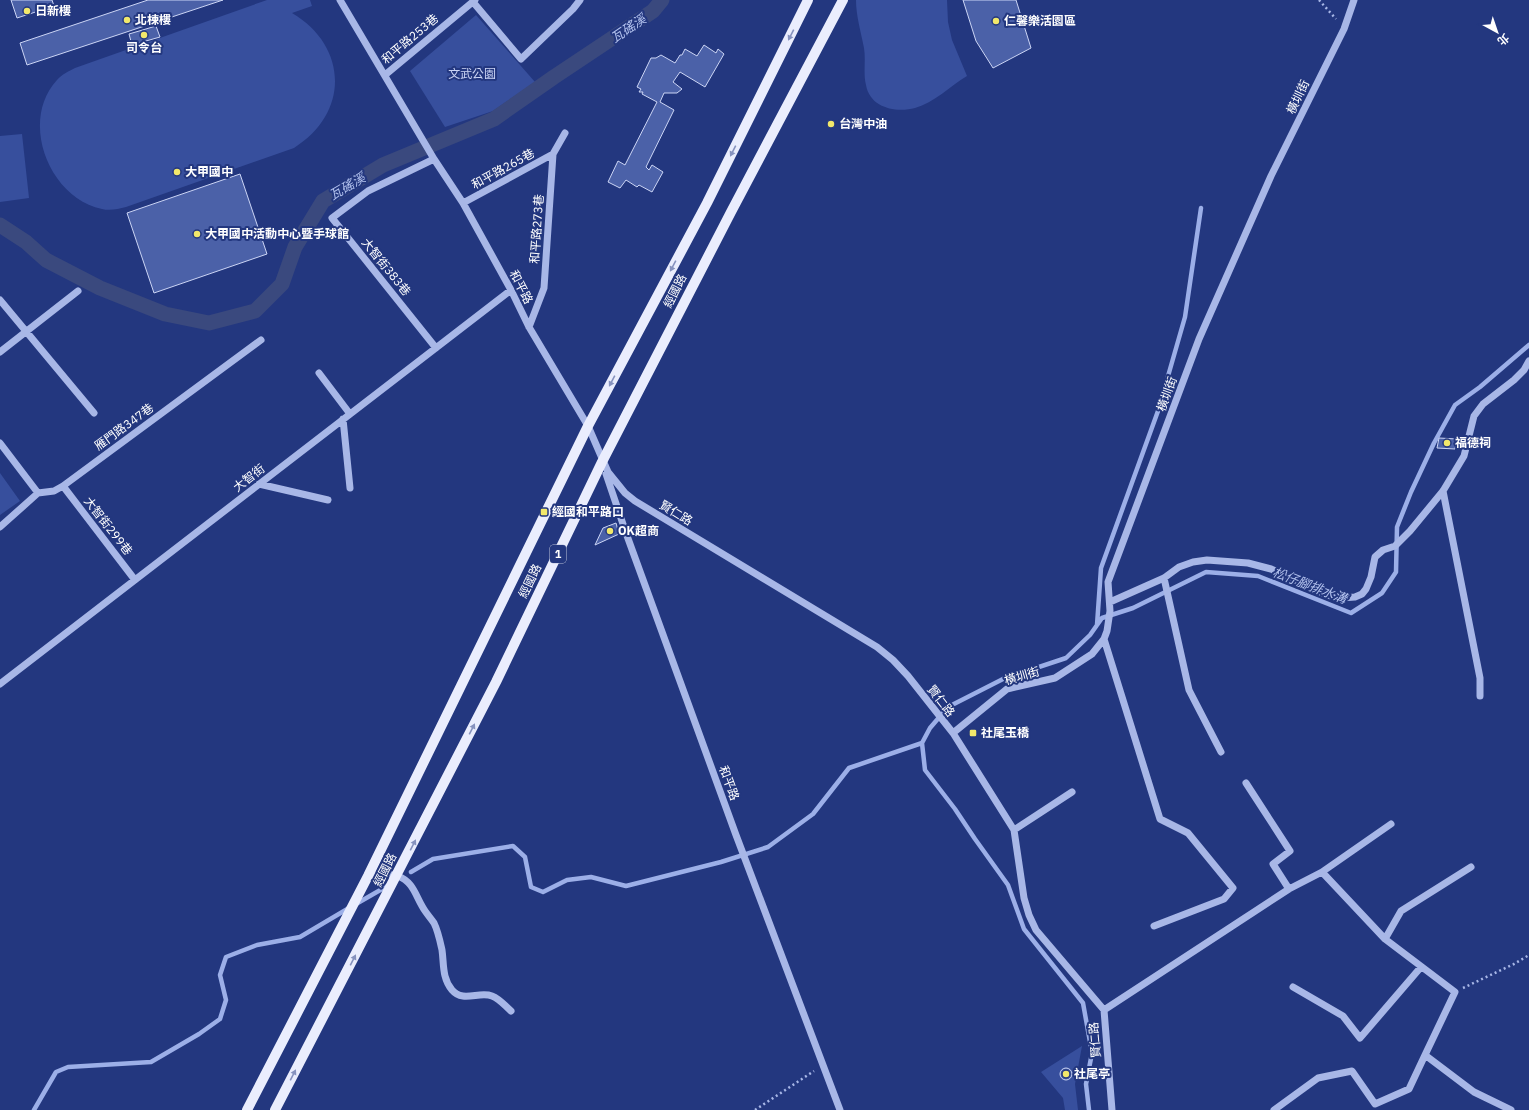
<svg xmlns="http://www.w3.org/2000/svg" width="1529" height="1110" font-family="'IBM Plex Sans','Noto Sans TC',sans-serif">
  <rect width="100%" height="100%" fill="#23377f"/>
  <path fill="#374f9d" d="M267,0H310L312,6L292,13C348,46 350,113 294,148L126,207C118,209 110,211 102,209C49,198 19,121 57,80C61,75 69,71 75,68Z
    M856,0H947L948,22L952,40L967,76C950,86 934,103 915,108C896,113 870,108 866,85C863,73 866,60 864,48C861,32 856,16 856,0Z
    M476,15L535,82L493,111L445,127L410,71Z
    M22,134L29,198L0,202V136Z
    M0,473L20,501L0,515Z
    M1082,1046L1075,1084L1078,1110H1065L1063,1098L1041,1072Z"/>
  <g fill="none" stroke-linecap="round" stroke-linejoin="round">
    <path stroke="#9cafe8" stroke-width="4.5" d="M1097,625L1101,568L1158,411L1185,317L1201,208
      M922,743L925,770L955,809L975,839L1008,885L1024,929L1083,1003L1092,1053L1086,1084L1089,1110
      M411,872L433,859L513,846L525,857L531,887L543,892L567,880L591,877L626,886L721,862L768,847L813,814L849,768L922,743L930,728L948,707L1003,679L1066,658L1090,635L1102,618L1133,608L1206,572L1258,576L1351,613L1382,593L1396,572L1397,527L1411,492L1434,443L1455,405L1480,387L1529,345
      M356,904L389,885
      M34,1110L56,1072L68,1067L151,1062L199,1034L220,1019L226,1000L220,975L226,957L257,945L300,937L349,908"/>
    <path stroke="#3a497e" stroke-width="15" d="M0,225L26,242L46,260L100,288L165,314L209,323L255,311L282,284L295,247L323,201L383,165L494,119L554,77L653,11L662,0"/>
  </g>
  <path fill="#4b61a8" stroke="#ccd5f5" d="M11,0H52L54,6L17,18Z
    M148,0H223L27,65L20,43Z
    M963,0H1016L1031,48L993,68L976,41Z
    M156,26L160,37L132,45L129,34Z
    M704,45L716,53L718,49L724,54L705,87L680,72L673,82L682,89L677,93H664L660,102L674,110L646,167L649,170L652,165L663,172L652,192L639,185L637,187L626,180L620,188L608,182L618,161L625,165L657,102L642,94L643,92H639L641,89L637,87L651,58H656L661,55L675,63L680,55H682L685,49L697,56Z
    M240,174L267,254L154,293L127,213Z
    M1439,438L1457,439L1455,449L1437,448Z
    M616,523L619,534L595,545L603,528Z
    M1060 1074a6 6 0 1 1 12 0a6 6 0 1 1-12 0Z"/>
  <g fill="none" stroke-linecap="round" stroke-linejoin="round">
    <path stroke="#a8b7e7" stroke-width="2.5" stroke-dasharray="2 3" stroke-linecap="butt" d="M1319,0L1336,19
      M1463,988L1514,964L1529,955
      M755,1110L814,1071"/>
    <path stroke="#a8b7e7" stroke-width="7" d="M340,0L434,159L463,203L511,290L529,327L588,426L608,472L625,493L635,501L877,647L893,660L908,676L953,733L1014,830L1024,898L1029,915L1036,930L1104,1010L1112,1110
      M473,2L521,59L573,9L580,0
      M385,75L475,0
      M434,159L368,191L332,218L436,348
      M463,203L553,154
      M0,300L94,413
      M529,327L544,288L553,154L565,133
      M0,352L78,291
      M319,373L350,414
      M343,419L350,488
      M0,443L38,493
      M606,474L626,533L736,835L840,1110
      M259,484L328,500
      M63,486L135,580
      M1443,491L1480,678V696
      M0,527L38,493L54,491L63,486L261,340
      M1164,578L1189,690L1221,752
      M1110,602L1164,578L1179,567L1193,562L1207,560L1248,563L1271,569L1327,595L1341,598L1355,597L1362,594L1366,589L1371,577L1375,557L1383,550L1395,546L1410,531L1443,491L1464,456L1474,416L1483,404L1514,380L1524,370L1529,361
      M1104,639L1160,819L1188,833L1233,888L1224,899L1154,926
      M0,684L511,290
      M953,733L1007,689L1055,678L1092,654L1104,639L1107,631L1110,611L1108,582L1199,339L1271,176L1344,29L1354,0
      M1246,783L1290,851L1273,864L1289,889
      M1014,830L1072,792
      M1322,872L1391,824
      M368,876C376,876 390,873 398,876C413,882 415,894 422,906C425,912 430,917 434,923C438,931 440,941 442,950C444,964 442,978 452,990C463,1003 479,991 492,996C500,999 505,1006 511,1011
      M1385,939L1401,911L1471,867
      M1293,987L1343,1016L1360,1038L1421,967
      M1104,1010L1289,889L1322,872L1385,939L1455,992L1425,1055L1474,1092L1511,1110
      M1274,1110L1318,1078L1352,1071L1375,1104L1409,1089L1425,1055"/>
    <path stroke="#eaedfd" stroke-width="10" d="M247,1110L368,876L588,426L707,203L808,0
      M275,1110L496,682L602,462L731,212L843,0"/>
  </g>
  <defs><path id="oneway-solid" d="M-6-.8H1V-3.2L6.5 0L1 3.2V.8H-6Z"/></defs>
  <g fill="#8692be">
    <use href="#oneway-solid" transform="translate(791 35) rotate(117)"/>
    <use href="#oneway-solid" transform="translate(733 151) rotate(117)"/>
    <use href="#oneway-solid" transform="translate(673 266) rotate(118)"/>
    <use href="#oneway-solid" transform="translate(612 381) rotate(118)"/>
    <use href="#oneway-solid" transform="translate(472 729) rotate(-63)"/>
    <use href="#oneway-solid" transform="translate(413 845) rotate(-63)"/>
    <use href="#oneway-solid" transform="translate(353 960) rotate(-63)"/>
    <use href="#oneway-solid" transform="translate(293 1075) rotate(-63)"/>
  </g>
  <g fill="#f2e86b" stroke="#23377f" stroke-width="1.5">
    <circle cx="27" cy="11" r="4"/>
    <circle cx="127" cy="20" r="4"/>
    <circle cx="996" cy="21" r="4"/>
    <circle cx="144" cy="35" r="4"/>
    <circle cx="831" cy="124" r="4"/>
    <circle cx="177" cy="172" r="4"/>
    <circle cx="197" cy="234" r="4"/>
    <circle cx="1447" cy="443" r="4"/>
    <rect x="540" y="508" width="8" height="8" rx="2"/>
    <circle cx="610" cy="531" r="4"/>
    <rect x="969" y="729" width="8" height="8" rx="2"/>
    <circle cx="1066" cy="1074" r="4"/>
  </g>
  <g text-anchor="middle" stroke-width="4" stroke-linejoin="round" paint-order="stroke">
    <rect fill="#23377f" stroke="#bdc3d9" stroke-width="1" x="550" y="545" width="16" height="18" rx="3"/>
    <g font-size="11" font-weight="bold" fill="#fff">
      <text x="558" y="558">1</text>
    </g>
    <g font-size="12" font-weight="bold" fill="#fff" stroke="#23377f" text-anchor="start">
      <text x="35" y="15">日新樓</text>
      <text x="135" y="24">北棟樓</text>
      <text x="1004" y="25">仁馨樂活園區</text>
      <text x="144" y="52" text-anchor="middle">司令台</text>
      <text x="839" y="128">台灣中油</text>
      <text x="185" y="176">大甲國中</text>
      <text x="205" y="238">大甲國中活動中心暨手球館</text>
      <text x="1455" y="447">福德祠</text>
      <text x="552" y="516">經國和平路口</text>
      <text x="618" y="535">OK超商</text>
      <text x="981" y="737">社尾玉橋</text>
      <text x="1074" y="1078">社尾亭</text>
    </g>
    <g font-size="12" fill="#fff" stroke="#23377f">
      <text transform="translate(410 39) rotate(-40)" y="4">和平路253巷</text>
      <text transform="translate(1298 97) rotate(-64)" y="4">橫圳街</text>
      <text transform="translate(503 169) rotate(-29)" y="4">和平路265巷</text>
      <text transform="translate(537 229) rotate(-86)" y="4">和平路273巷</text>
      <text transform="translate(386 267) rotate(51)" y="4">大智街383巷</text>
      <text transform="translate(521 287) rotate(63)" y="4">和平路</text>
      <text transform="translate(675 291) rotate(-63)" y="4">經國路</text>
      <text transform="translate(1167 394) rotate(-70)" y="4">橫圳街</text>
      <text transform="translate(124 427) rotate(-36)" y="4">雁門路347巷</text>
      <text transform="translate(249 478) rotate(-38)" y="4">大智街</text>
      <text transform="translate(676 513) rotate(31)" y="4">賢仁路</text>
      <text transform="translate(108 526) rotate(52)" y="4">大智街299巷</text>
      <text transform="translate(530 581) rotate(-64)" y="4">經國路</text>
      <text transform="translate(1022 676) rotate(-16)" y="4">橫圳街</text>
      <text transform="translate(941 701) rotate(52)" y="4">賢仁路</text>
      <text transform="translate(729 783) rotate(70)" y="4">和平路</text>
      <text transform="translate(385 870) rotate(-63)" y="4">經國路</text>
      <text transform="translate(1095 1040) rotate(-95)" y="4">賢仁路</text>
    </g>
    <g font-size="12" fill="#ccd5f5" stroke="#23377f">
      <text x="472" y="78">文武公園</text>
    </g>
    <g font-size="13" font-style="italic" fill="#b3c2ee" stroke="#23377f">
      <text transform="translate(628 28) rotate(-34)" y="5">瓦磘溪</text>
      <text transform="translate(347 186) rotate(-31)" y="5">瓦磘溪</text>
      <text transform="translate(1310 585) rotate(21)" y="5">松仔腳排水溝</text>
    </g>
  </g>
  <g transform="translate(1497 32) rotate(140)" stroke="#23377f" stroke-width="3" paint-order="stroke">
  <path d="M0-3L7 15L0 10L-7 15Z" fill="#ffffff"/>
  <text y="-6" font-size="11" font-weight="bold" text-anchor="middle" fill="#ffffff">北</text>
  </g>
</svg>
